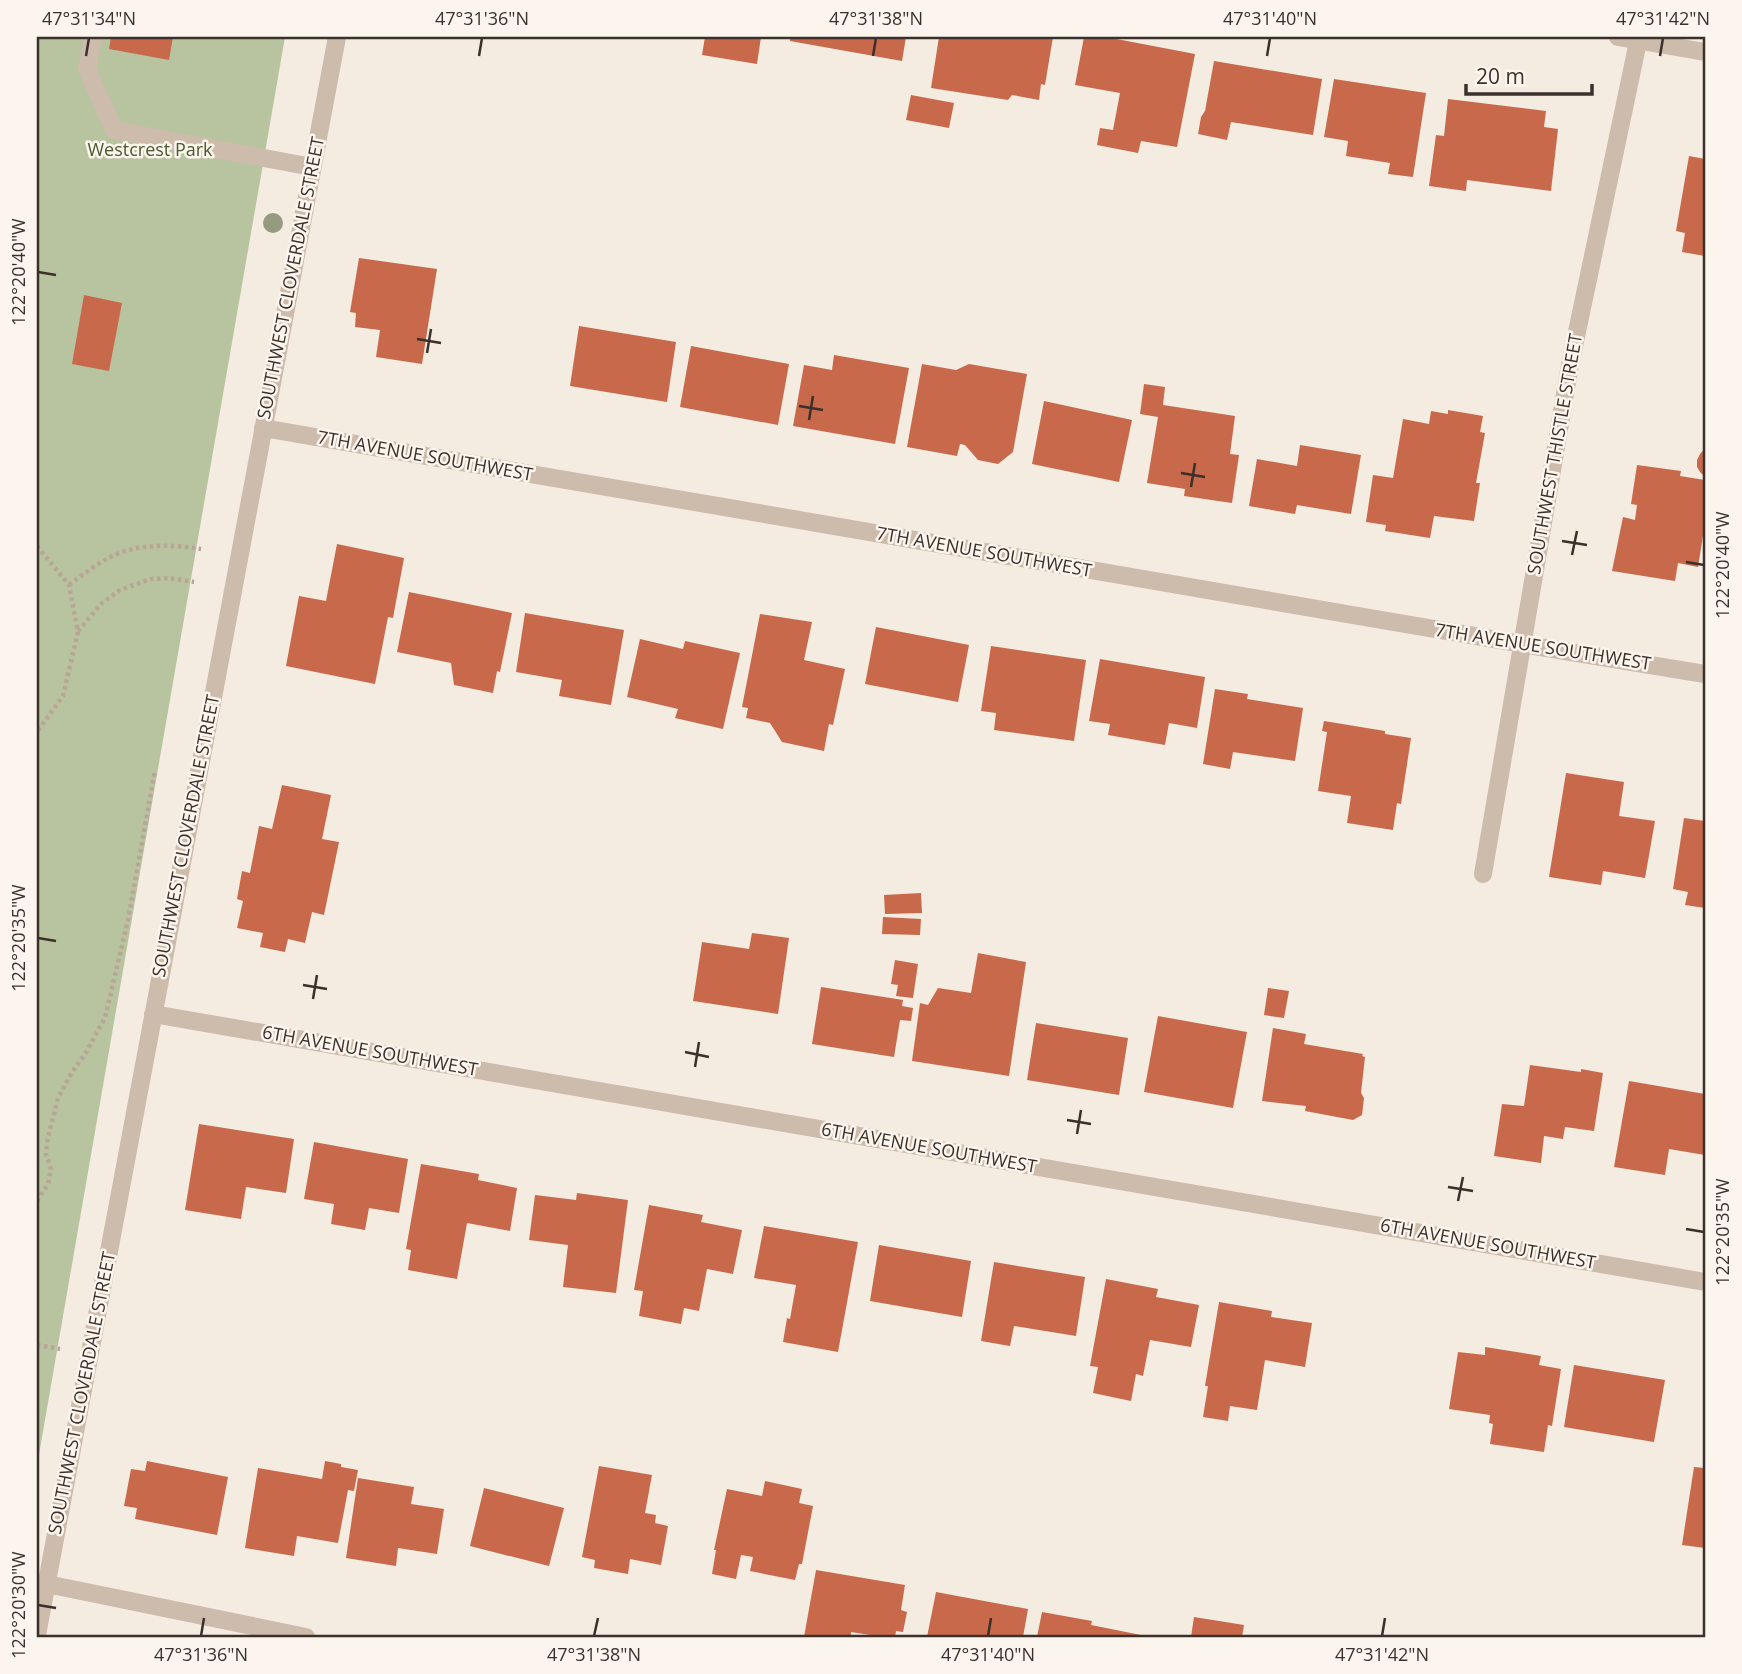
<svg xmlns="http://www.w3.org/2000/svg" width="1742" height="1674" font-family="'Open Sans',sans-serif">
  <rect width="100%" height="100%" fill="#f4ebe1"/>
  <path fill="#b8c4a0" d="M37,37H285L37,1466Z"/>
  <path fill="#c8694b" d="M111,37H173L169,60L109,49Z
    M705,37H761L757,64L702,55Z
    M790,37H906L902,61L790,41Z
    M939,37H1053L1045,85L1041,84L1039,100L1012,95L1008,100L931,88Z
    M1084,37H1106L1195,54L1177,147L1141,141L1138,153L1097,145L1100,128L1113,130L1120,93L1075,85Z
    M1214,61L1322,79L1313,135L1231,122L1227,140L1198,134L1201,117L1205,111Z
    M1334,79L1426,93L1413,177L1388,174L1390,163L1346,156L1348,141L1324,137Z
    M911,95L954,103L949,128L906,120Z
    M1448,99L1546,111L1544,127L1558,129L1551,191L1467,180L1466,191L1429,186L1436,135L1444,136Z
    M1689,156L1705,159V256L1682,252L1685,233L1676,231Z
    M359,258L437,269L422,364L376,357L380,330L355,327L356,313L350,312Z
    M84,295L122,303L109,371L72,364Z
    M579,326L676,342L667,402L570,386Z
    M691,346L789,364L778,425L680,407Z
    M834,355L909,368L895,444L793,426L804,365L832,370Z
    M922,364L956,370L969,364L1027,374L1013,452L998,464L978,460L965,445L960,444L957,456L907,447Z
    M1144,384L1165,387L1163,405L1235,416L1230,454L1239,455L1232,503L1184,496L1185,489L1147,483L1158,417L1140,414Z
    M1044,401L1132,420L1119,482L1032,464Z
    M1448,410L1483,416L1480,432L1485,433L1476,483H1480L1474,521L1434,516L1430,538L1385,531L1386,525L1366,522L1373,475L1393,478L1403,419L1429,424L1431,411L1448,414Z
    M1300,445L1361,455L1351,514L1297,505L1295,514L1249,506L1257,459L1297,466Z
    M1705,448V477L1700,472L1697,467V460L1700,454Z
    M1637,465L1681,471L1680,476L1705,480V523L1698,567L1678,563L1675,581L1612,571L1623,517L1635,520L1637,505L1631,504Z
    M337,544L404,558L393,618L388,617L375,684L286,666L299,596L326,601Z
    M409,592L512,613L500,672L497,671L493,693L454,685L451,663L397,652Z
    M525,613L624,630L611,705L559,696L562,680L516,672Z
    M760,614L812,622L804,660L845,669L833,725L829,724L824,751L782,742L770,723L746,718L748,708L742,707Z
    M876,627L969,645L958,702L865,684Z
    M640,639L683,649L685,641L740,653L723,729L675,718L678,709L627,697Z
    M991,646L1086,660L1074,741L994,730L996,713L981,711Z
    M1100,659L1205,677L1197,728L1169,723L1165,745L1108,735L1110,724L1089,721Z
    M1215,689L1248,694L1247,699L1303,708L1295,761L1233,752L1230,769L1203,764Z
    M1324,721L1385,731V734L1411,738L1401,804L1397,803L1393,830L1347,823L1351,796L1318,791L1327,732L1322,731Z
    M1566,773L1624,782L1619,816L1655,821L1645,878L1603,871L1601,885L1549,877Z
    M282,785L331,795L322,839L339,842L324,915L312,912L305,943L288,939L285,952L260,947L263,933L237,928L243,901L237,899L242,871L250,873L259,826L272,829Z
    M1684,818L1705,821V908L1685,905L1688,892L1673,889Z
    M921,893L922,913L885,914L884,895Z
    M883,917L921,919L920,935L882,934Z
    M752,933L789,938L778,1014L693,1001L702,942L749,949Z
    M978,953L1026,962L1009,1076L912,1061L920,1003L928,1005L938,988L971,993Z
    M895,960L918,964L913,998L896,996L898,985L891,984Z
    M821,987L903,1000L902,1006L913,1008L911,1021L900,1020L894,1057L812,1044Z
    M1268,988L1289,991L1284,1018L1264,1015Z
    M1158,1016L1247,1032L1233,1108L1144,1092Z
    M1036,1023L1128,1038L1119,1095L1027,1080Z
    M1273,1028L1306,1034L1304,1044L1363,1054L1362,1056L1365,1057L1361,1093L1364,1098L1362,1115L1353,1120L1305,1111L1306,1106L1262,1101Z
    M1530,1065L1581,1072V1069L1603,1073L1594,1131L1565,1127L1563,1139L1544,1136L1541,1163L1494,1156L1502,1104L1524,1106Z
    M1629,1081L1705,1094V1155L1669,1149L1665,1175L1614,1167Z
    M199,1124L294,1139L286,1193L246,1187L241,1219L185,1210Z
    M314,1142L408,1159L399,1213L369,1208L365,1230L331,1224L334,1204L304,1199Z
    M421,1164L479,1174L478,1180L517,1188L510,1231L467,1223L457,1279L408,1270L411,1250L406,1249Z
    M577,1193L628,1200L616,1293L563,1287L568,1245L529,1240L535,1195L576,1200Z
    M649,1205L703,1215L701,1222L742,1230L733,1274L707,1269L699,1311L684,1308L681,1324L639,1316L643,1291L634,1290Z
    M764,1226L858,1242L838,1352L783,1342L787,1318L790,1319L796,1285L754,1278Z
    M879,1245L971,1261L962,1317L870,1301Z
    M994,1262L1085,1277L1076,1336L1014,1326L1010,1346L981,1341Z
    M1106,1279L1158,1289L1156,1297L1199,1305L1191,1347L1150,1340L1143,1376L1136,1374L1131,1401L1093,1393L1098,1367L1090,1366Z
    M1219,1302L1272,1311L1271,1317L1312,1323L1305,1367L1265,1360L1257,1410L1230,1406L1228,1421L1203,1417L1208,1386H1205Z
    M1485,1347L1541,1356L1539,1365L1561,1369L1552,1426L1548,1425L1544,1452L1490,1444L1493,1424L1489,1423L1490,1415L1449,1409L1458,1352L1485,1355Z
    M1574,1365L1665,1380L1654,1442L1564,1427Z
    M147,1461L228,1477L217,1535L135,1519L137,1508L124,1506L131,1469L145,1471Z
    M325,1461L341,1464V1467L358,1470L354,1491L348,1490L338,1543L297,1536L294,1556L245,1548L258,1468L322,1479Z
    M599,1466L652,1475L645,1513L656,1515L655,1523L668,1526L661,1565L630,1559L628,1574L594,1568L595,1560L582,1557Z
    M1694,1467L1705,1468V1548L1682,1545Z
    M358,1478L414,1487L411,1504L444,1509L437,1554L398,1548L396,1566L346,1558Z
    M765,1481L802,1489L799,1503L813,1506L802,1564H799L795,1580L750,1571L753,1557L741,1555L736,1579L712,1574L716,1550H714L727,1489L762,1496Z
    M484,1488L564,1508L549,1566L470,1546Z
    M816,1570L905,1585L901,1610L907,1612L903,1632L896,1631L895,1637H883L851,1632V1637H804Z
    M936,1592L1028,1609L1023,1637H927Z
    M1042,1612L1092,1621L1091,1625L1141,1635V1637H1037Z
    M1194,1617L1244,1625L1242,1637H1191Z"/>
  <g fill="none" stroke-linecap="round" stroke-linejoin="round">
    <path stroke="#b9a596" stroke-width="4.5" stroke-dasharray="3.5 3.5" stroke-linecap="butt" d="M37,546L69,585L78,632L63,696L37,732
      M69,585C81,576 93,567 105,560C133,543 170,544 201,549
      M78,631L102,603L120,590L151,579L168,578L194,582
      M37,1201L48,1184L51,1169L46,1154L47,1142L58,1098L72,1072L84,1056L105,1018L128,920L155,770
      M37,1345L60,1349"/>
    <path stroke="#cdbbac" stroke-width="18" d="M93,37L87,69L114,130L312,167"/>
    <path stroke="#cdbbac" stroke-width="18" d="M1618,37L1705,52
      M263,428L1522,644L1705,674
      M1483,874L1570,365L1639,37
      M153,1014L1705,1282
      M47,1584L306,1637
      M37,1635L337,37"/>
  </g>
  <circle fill="#969b7f" cx="273" cy="223" r="10"/>
  <path fill="none" stroke="#3b302b" stroke-width="2.5" d="M86,56L89,38M479,56L482,38M873,56L876,38M1267,56L1270,38M1660,56L1663,38M38,272L56,275M417,339L441,343M427,353L431,329M799,406L823,410M809,420L813,396M1181,473L1205,477M1191,487L1195,463M1562,541L1587,545M1572,555L1577,531M1686,562L1704,565M38,938L56,941M303,985L327,989M313,999L317,975M685,1052L709,1057M695,1067L699,1042M1067,1120L1091,1124M1077,1134L1081,1110M1448,1187L1473,1191M1458,1201L1463,1177M1686,1229L1704,1232M38,1605L56,1608M201,1636L204,1618M594,1636L598,1618M988,1636L991,1618M1382,1636L1385,1618"/>
  <g text-anchor="middle" stroke-width="5" stroke-linejoin="round" paint-order="stroke">
    <g font-size="18" fill="#4a5a2e" stroke="#fbf5ee">
      <text x="150" y="156">Westcrest Park</text>
    </g>
    <g font-size="18" fill="#3b302b" stroke="#fbf5ee">
      <text transform="translate(291 278) rotate(-79)" y="6">SOUTHWEST CLOVERDALE STREET</text>
      <text transform="translate(1555 454) rotate(-80)" y="6">SOUTHWEST THISTLE STREET</text>
      <text transform="translate(425 456) rotate(10)" y="6">7TH AVENUE SOUTHWEST</text>
      <text transform="translate(984 552) rotate(10)" y="6">7TH AVENUE SOUTHWEST</text>
      <text transform="translate(1543 647) rotate(9)" y="6">7TH AVENUE SOUTHWEST</text>
      <text transform="translate(186 836) rotate(-79)" y="6">SOUTHWEST CLOVERDALE STREET</text>
      <text transform="translate(370 1051) rotate(10)" y="6">6TH AVENUE SOUTHWEST</text>
      <text transform="translate(929 1148) rotate(10)" y="6">6TH AVENUE SOUTHWEST</text>
      <text transform="translate(1488 1244) rotate(10)" y="6">6TH AVENUE SOUTHWEST</text>
      <text transform="translate(82 1393) rotate(-79)" y="6">SOUTHWEST CLOVERDALE STREET</text>
    </g>
  </g>
  <rect width="1742" height="1674" fill="none" stroke="#fbf5ee" stroke-width="77"/>
  <path d="M1466 84v10h126v-10" fill="none" stroke="#3b302b" stroke-width="3.5"/>
  <text x="1476" y="84" font-size="21" fill="#3b302b" stroke="#fbf5ee" stroke-width="5" paint-order="stroke">20 m</text>
  <rect x="38" y="38" width="1666" height="1598" fill="none" stroke="#3b302b" stroke-width="2.5"/>
  <g font-size="18" text-anchor="middle" fill="#3b302b">
    <text x="89" y="25">47°31'34"N</text>
    <text x="482" y="25">47°31'36"N</text>
    <text x="876" y="25">47°31'38"N</text>
    <text x="1270" y="25">47°31'40"N</text>
    <text x="1663" y="25">47°31'42"N</text>
    <text transform="translate(19 272) rotate(-90)" y="6">122°20'40"W</text>
    <text transform="translate(1723 565) rotate(-90)" y="6">122°20'40"W</text>
    <text transform="translate(19 938) rotate(-90)" y="6">122°20'35"W</text>
    <text transform="translate(1723 1232) rotate(-90)" y="6">122°20'35"W</text>
    <text transform="translate(19 1605) rotate(-90)" y="6">122°20'30"W</text>
    <text x="201" y="1661">47°31'36"N</text>
    <text x="594" y="1661">47°31'38"N</text>
    <text x="988" y="1661">47°31'40"N</text>
    <text x="1382" y="1661">47°31'42"N</text>
  </g>
</svg>
